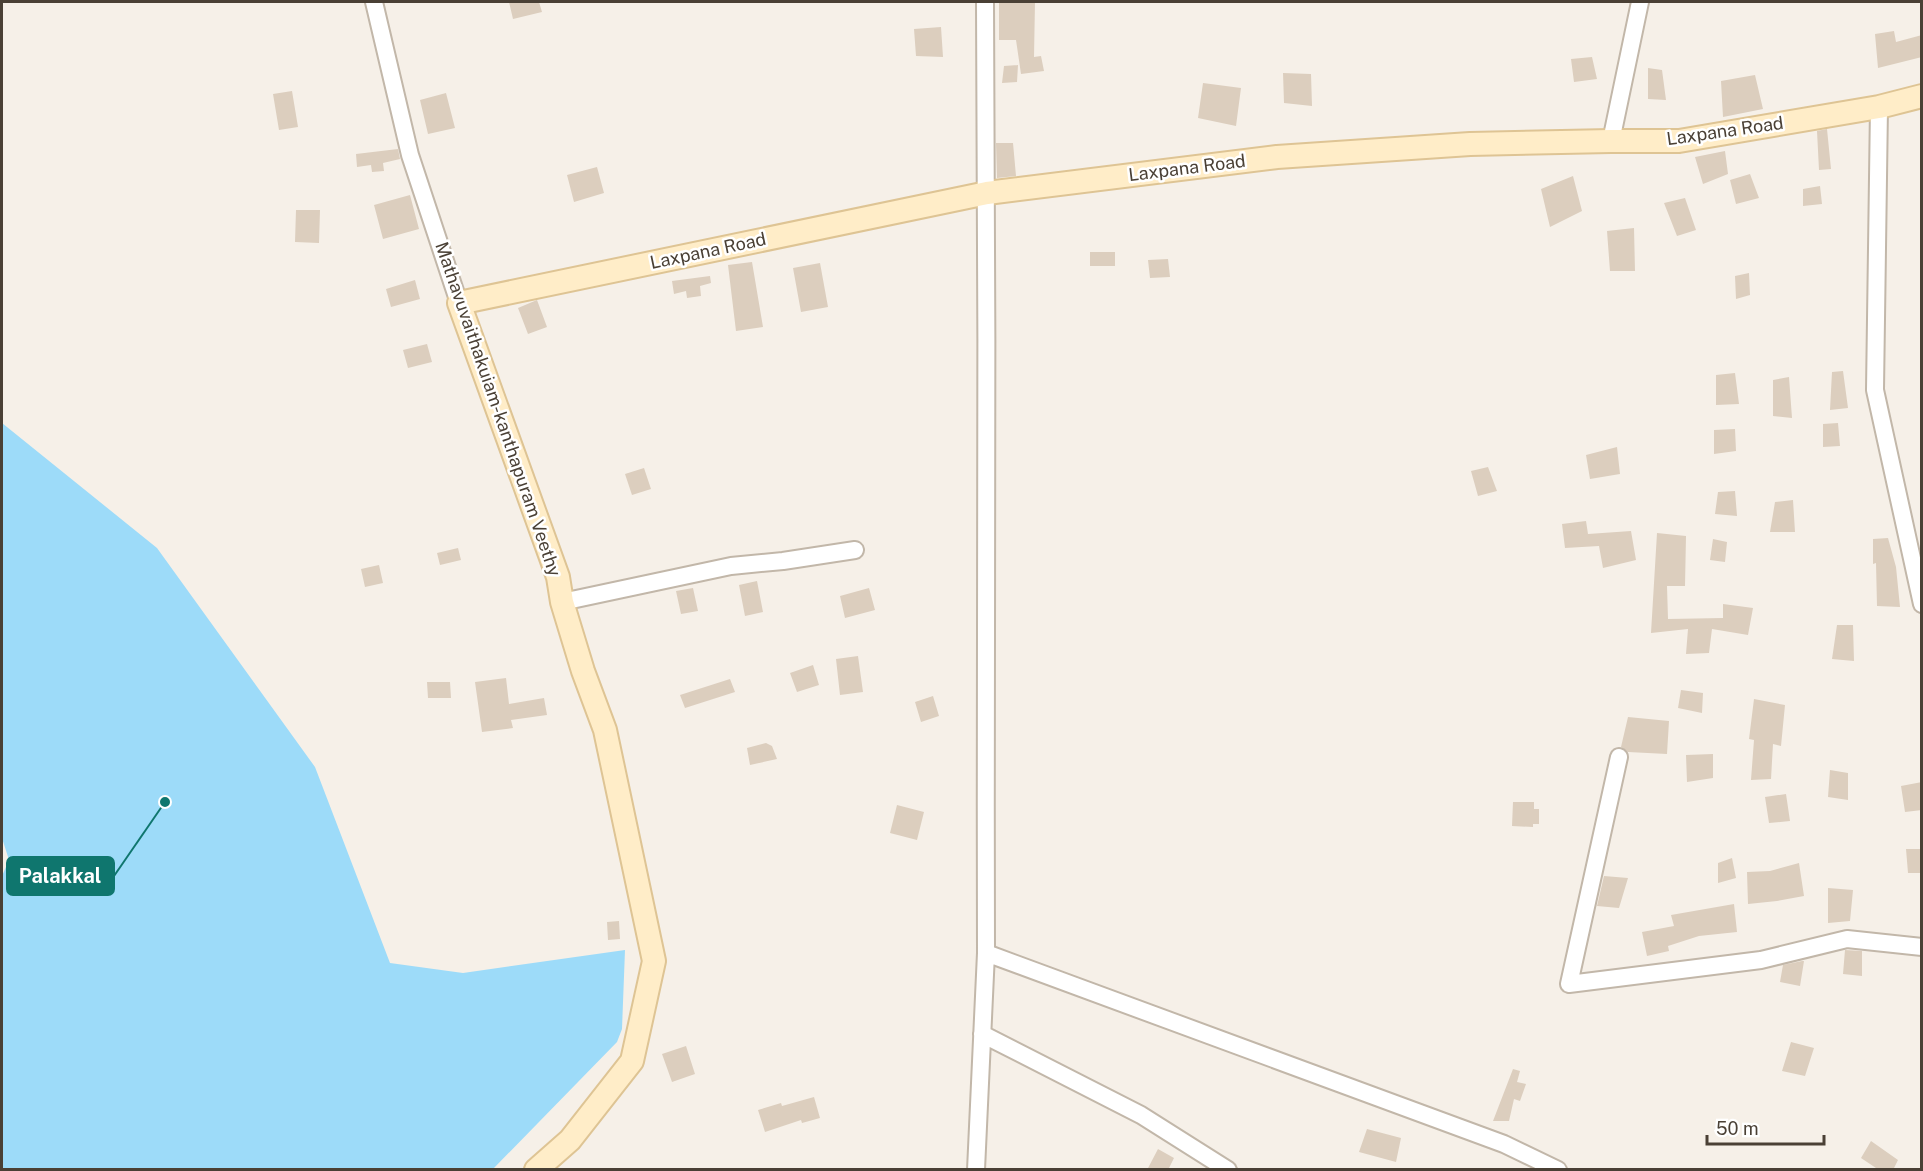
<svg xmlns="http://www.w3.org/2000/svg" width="1923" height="1171" font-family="'Public Sans',sans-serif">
  <rect width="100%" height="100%" fill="#f6f0e8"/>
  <path fill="#9ddbf9" d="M2,423L157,548L315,767L390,963L463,973L625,950L622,1029L617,1042L493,1169H2V876L9,860L2,838Z"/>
  <path fill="#dccebe" d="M509,2H539L542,12L513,19Z
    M999,2H1035L1034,57L1041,56L1044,71L1021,74L1016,40H999Z
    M941,27L943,57L916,56L914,29Z
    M1894,31L1896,42L1922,35V57L1878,68L1875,34Z
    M1592,57L1597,79L1574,82L1571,59Z
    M1018,65L1017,82L1002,83L1004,66Z
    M1648,68L1662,70L1666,100L1648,99Z
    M1283,73L1311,74L1312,106L1284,103Z
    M1755,75L1763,109L1723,117L1721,81Z
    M1203,83L1241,88L1236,126L1198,118Z
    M292,91L298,127L279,130L273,94Z
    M446,93L455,128L428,134L420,100Z
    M1827,129L1831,169L1819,170L1817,131Z
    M996,143H1013L1016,176L997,178Z
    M398,149L400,159L383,163L384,171L372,172L371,165L357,167L356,154Z
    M1725,151L1728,174L1703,184L1695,157Z
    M597,167L604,193L574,202L567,175Z
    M1750,174L1759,198L1736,204L1730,180Z
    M1573,176L1582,211L1550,227L1541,189Z
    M1820,186L1822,204L1803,206V189Z
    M410,195L419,229L383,239L374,205Z
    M1685,198L1696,230L1677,236L1664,203Z
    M296,210H320L319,243L295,242Z
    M1634,228L1635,271H1610L1607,231Z
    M1090,252H1115V266H1090Z
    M1168,259L1170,277L1150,278L1148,260Z
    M752,262L763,327L736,331L728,265Z
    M820,263L828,307L801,312L793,268Z
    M1749,273L1750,295L1736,299L1735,276Z
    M710,276L711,283L700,286L701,296L687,298L686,291L674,294L672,281Z
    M415,280L420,299L391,307L386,289Z
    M537,300L547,327L528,334L518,308Z
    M427,344L432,362L408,368L403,350Z
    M1843,371L1848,408L1830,410L1832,372Z
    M1735,373L1739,404L1716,405V375Z
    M1789,377L1792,418L1773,416V380Z
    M1838,423L1840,446L1823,447V424Z
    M1735,429L1736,451L1714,454V430Z
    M1617,447L1620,474L1590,479L1586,455Z
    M1488,467L1497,491L1478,496L1471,471Z
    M644,468L651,489L632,495L625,474Z
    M1735,491L1737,516L1715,514L1718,492Z
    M1793,500L1795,532H1770L1775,502Z
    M1586,521L1588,534L1631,531L1636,560L1603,568L1599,546L1565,548L1562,524Z
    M1657,533L1686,536L1685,586H1667L1668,619L1723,618V604L1753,608L1748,635L1712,629L1709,653L1686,654L1688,629L1651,633Z
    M1888,538L1896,567L1900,607L1877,606L1876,563L1873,564V539Z
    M1713,539L1727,542L1725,562L1710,560Z
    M458,548L461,560L440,565L437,553Z
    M379,565L383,583L365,587L361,569Z
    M757,581L763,612L745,616L739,585Z
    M693,588L698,611L681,614L676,591Z
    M869,588L875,610L845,618L840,596Z
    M1837,625H1853L1854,661L1832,659Z
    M858,656L863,692L840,695L836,659Z
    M813,665L819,685L797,692L790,673Z
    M506,678L509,704L544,698L547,715L511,720L513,728L482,732L475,682Z
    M730,679L735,692L685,708L680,695Z
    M427,682H450L451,698H428Z
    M1681,690L1703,693L1702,713L1678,708Z
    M933,696L939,716L921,722L915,702Z
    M1754,699L1785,705L1781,746L1773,744L1771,779L1751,780L1754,740L1749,739Z
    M1628,717L1669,721L1667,754L1628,752L1621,747Z
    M766,743L772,746L777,759L750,765L747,748Z
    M1713,754V778L1687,782L1686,755Z
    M1830,770L1848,773V800L1828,797Z
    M1922,782V810L1905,812L1901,786Z
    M1786,794L1790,821L1769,823L1765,797Z
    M1513,802H1534V809H1539V824H1533V827L1512,826Z
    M897,805L924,812L917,840L890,833Z
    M1906,849H1922V873H1908Z
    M1732,858L1736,878L1718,883V863Z
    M1799,863L1804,896L1777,901L1748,904L1747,872L1770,871Z
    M1604,876L1628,878L1619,908L1597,906Z
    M1828,888L1853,890L1850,921L1828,923Z
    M1734,904L1737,932L1699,936L1668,946L1669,951L1647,956L1642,932L1674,926L1671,915Z
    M619,921L620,939L608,940L607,922Z
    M1845,950L1862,951V976L1843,974Z
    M1802,961H1804L1800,986L1780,982L1783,965Z
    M1791,1042L1814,1048L1805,1076L1782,1071Z
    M686,1046L695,1074L672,1082L662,1054Z
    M1513,1069L1520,1071L1517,1082L1526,1084L1520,1101L1514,1099L1509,1121H1493Z
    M814,1097L820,1118L802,1123L801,1120L765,1132L758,1110L781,1103L782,1106Z
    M1367,1129L1401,1138L1396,1162L1359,1152Z
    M1871,1141L1898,1160L1893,1170H1879L1861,1158Z
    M1158,1149L1174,1158L1168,1170H1147Z"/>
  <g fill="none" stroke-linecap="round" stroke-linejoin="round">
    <defs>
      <path id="street" d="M374,2L410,155L459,303
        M985,2C988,319 985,636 986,953L1504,1144L1558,1170
        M1879,107L1875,390L1922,604
        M1611,141L1640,2
        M562,602L731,566L783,561L855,550
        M1619,757L1569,984L1761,960L1847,939L1922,947
        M982,1034L1141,1115L1228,1170
        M976,1170L986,953"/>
      <path id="secondary" d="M536,1170L570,1140L632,1061L654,961L605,730L583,671L562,602L558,577L459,303L987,193L1277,157L1470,144L1611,141H1679L1879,107L1922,96"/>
    </defs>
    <use href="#street" stroke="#c2b7a9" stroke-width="20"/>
    <use href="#secondary" stroke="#dec494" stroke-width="26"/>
    <use href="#street" stroke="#fff" stroke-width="16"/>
    <use href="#secondary" stroke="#ffedc8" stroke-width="22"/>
  </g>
  <g text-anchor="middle" stroke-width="5" stroke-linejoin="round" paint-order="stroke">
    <g font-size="18" fill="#4a4035" stroke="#fff">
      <text transform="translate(1725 131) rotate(-8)" y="6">Laxpana Road</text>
      <text transform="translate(1187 168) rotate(-7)" y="6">Laxpana Road</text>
      <text transform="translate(708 251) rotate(-12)" y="6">Laxpana Road</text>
      <text transform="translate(498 409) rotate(71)" y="6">Mathavuvaithakuiam-kanthapuram Veethy</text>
    </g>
  </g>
  <path fill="none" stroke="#0f766e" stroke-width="2" d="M165 802L114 876"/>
  <circle fill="#0f766e" stroke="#fff" stroke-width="2" cx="165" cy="802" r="6"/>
  <rect fill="#0f766e" stroke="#0f766e" stroke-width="2" x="7" y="857" width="107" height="38" rx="6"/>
  <g font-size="20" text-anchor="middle" font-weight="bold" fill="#fff">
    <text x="60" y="883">Palakkal</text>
  </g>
  <rect width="1923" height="1171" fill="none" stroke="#4a4035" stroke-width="6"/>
  <path d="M1707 1135v9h117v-9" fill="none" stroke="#4a4035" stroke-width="3"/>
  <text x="1716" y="1135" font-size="18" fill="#4a4035" stroke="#ffffff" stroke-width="4.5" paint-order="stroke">50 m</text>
</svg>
